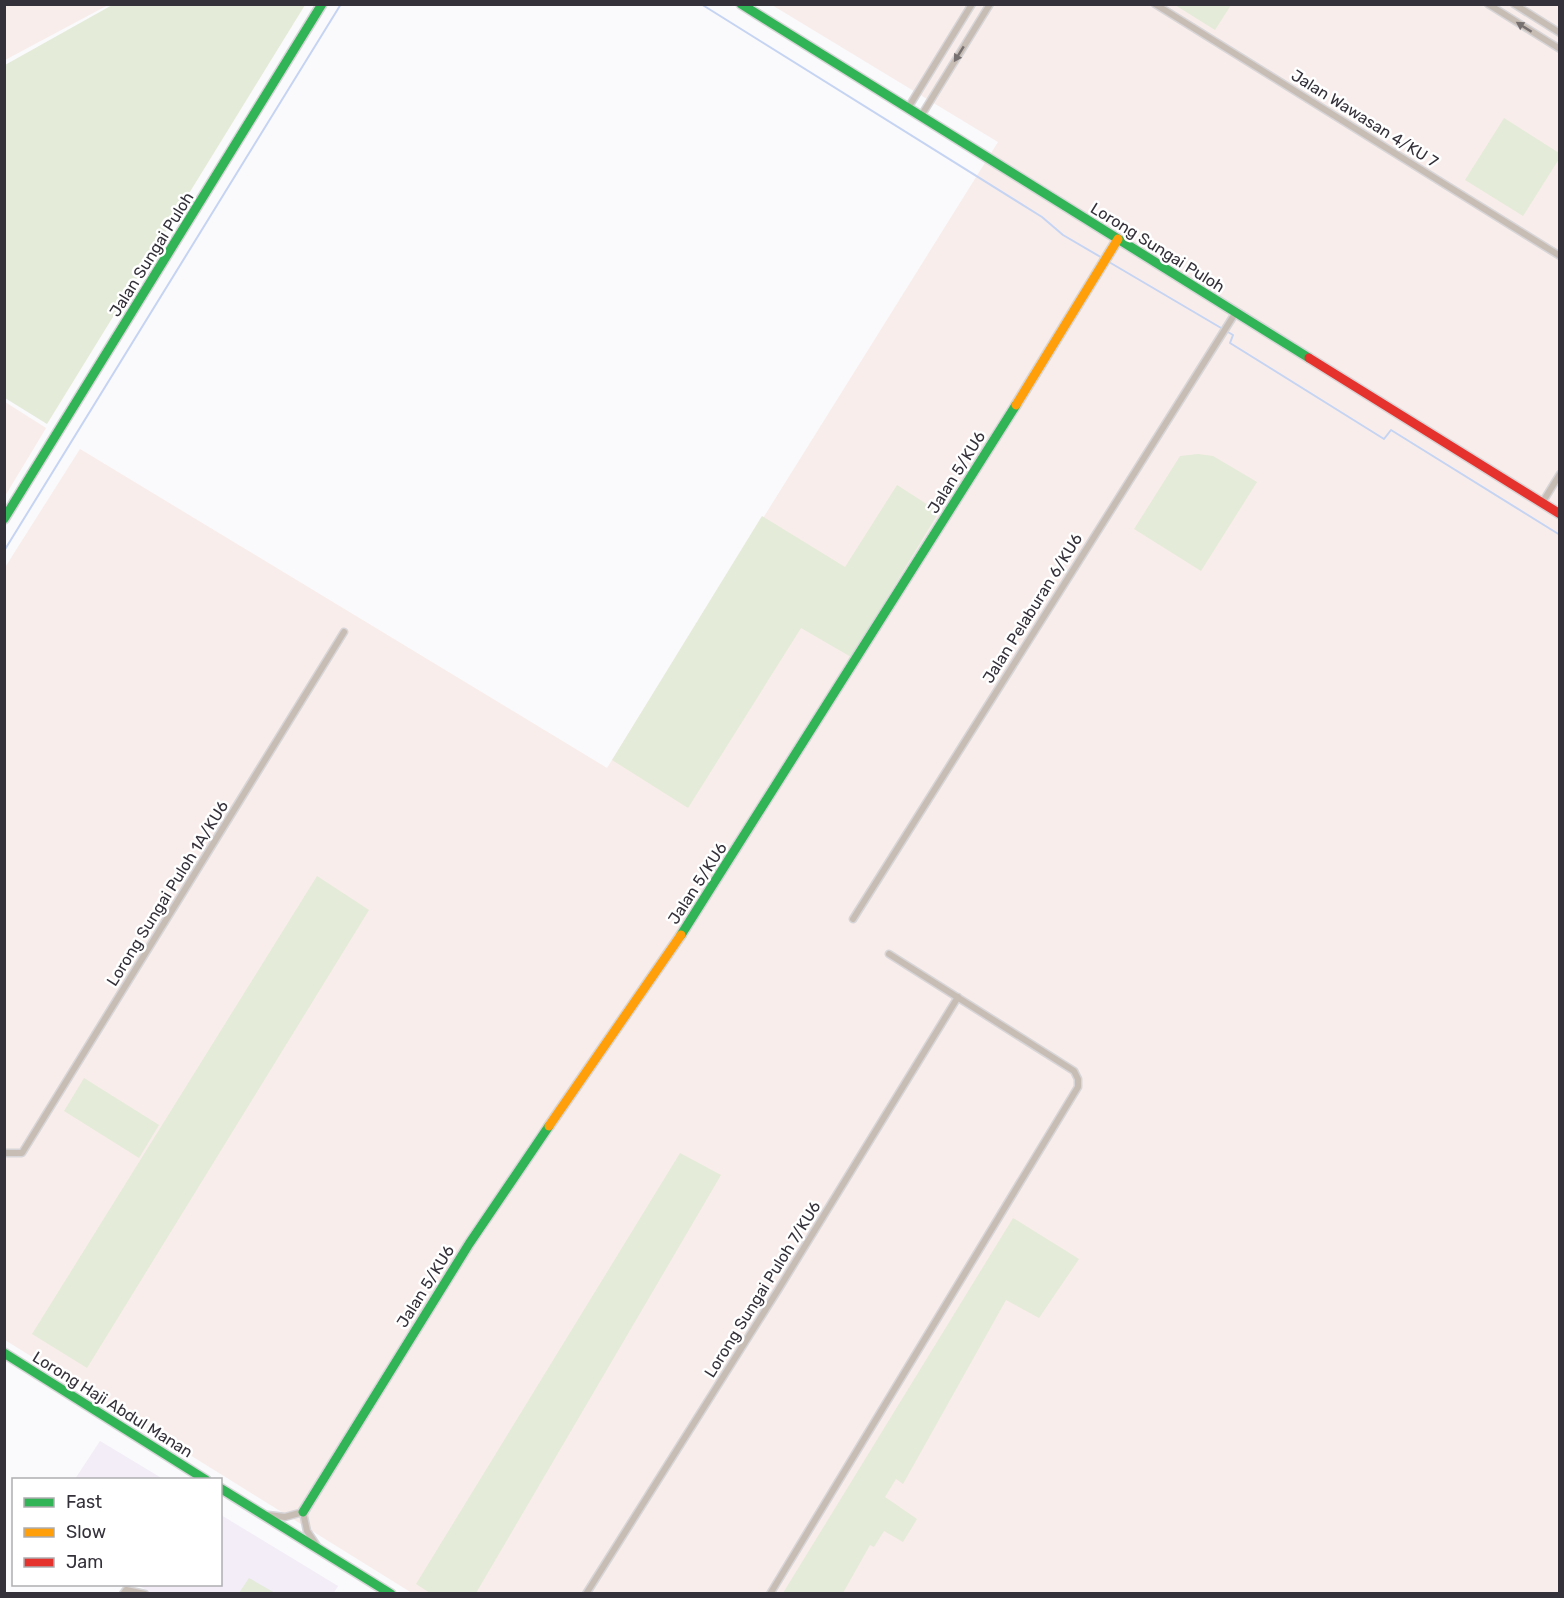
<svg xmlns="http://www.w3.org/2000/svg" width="1564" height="1598" font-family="Rubik,sans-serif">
  <rect width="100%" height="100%" fill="#faf9fb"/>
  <path fill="#f2edf7" d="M100,1441L163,1479H75Z
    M221,1515L338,1586L333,1594H153L138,1585L220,1584Z"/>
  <path fill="#f8edea" d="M5,4H108V5L5,60Z
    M772,5H1559V1593H412L5,1340L4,569L80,449L607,768L998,142Z
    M5,402L46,428L5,496Z"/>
  <path fill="#e4ebd9" d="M114,4L305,5L47,424L5,398V65Z
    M1175,5H1231L1215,30Z
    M1504,118L1559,153V159L1523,216L1465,180Z
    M1198,454L1213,456L1257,482L1201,571L1134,529L1180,456Z
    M897,485L939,512L851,657L801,628L688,808L612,760L762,516L845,567Z
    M317,876L369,910L87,1368L32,1334Z
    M84,1078L159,1125L139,1158L64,1111Z
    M680,1153L721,1175L476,1593H430L416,1584Z
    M1013,1218L1079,1259L1039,1318L1006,1300L903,1484L896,1479L885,1497L917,1519L903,1542L884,1531L874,1547L870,1545L843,1593H783Z
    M249,1578L275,1593H239Z"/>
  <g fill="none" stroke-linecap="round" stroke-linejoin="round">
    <path stroke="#c5d4f3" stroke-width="2" d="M701,4L1042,217L1063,235L1104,259
      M1109,262L1233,335L1230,343L1384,439L1391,430L1560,535
      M4,551L341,4"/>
    <defs>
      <path id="street" d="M1155,4L1560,256
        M1488,4L1560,49
        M1514,4L1560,33
        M908,108L972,4
        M921,116L990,4
        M1542,503L1560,474
        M853,919L1236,312
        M4,1153H22L344,632
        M268,1515L285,1517L303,1512L307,1531L317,1546
        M123,1594L126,1590L145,1594
        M586,1594L778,1290L958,997
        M770,1594L1078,1087V1079L1074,1071L889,954"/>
      <path id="fast" d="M741,4L1309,358
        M4,519L322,4
        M681,935L1016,405
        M4,1353L206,1480
        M220,1488L391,1594
        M303,1512L469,1244L549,1126"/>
      <path id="slow" d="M1016,405L1118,239
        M549,1126L681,935"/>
      <path id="jam" d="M1309,358L1560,514"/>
    </defs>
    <use href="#street" stroke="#d7d5d8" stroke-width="9"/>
    <use href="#fast" stroke="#d7d5d8" stroke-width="12"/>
    <use href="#slow" stroke="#d7d5d8" stroke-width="12"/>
    <use href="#jam" stroke="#d7d5d8" stroke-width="12"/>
    <use href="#street" stroke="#c8bdb5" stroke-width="6"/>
    <use href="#fast" stroke="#30b455" stroke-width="9"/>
    <use href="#slow" stroke="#ff9f0a" stroke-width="9"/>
    <use href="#jam" stroke="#e5322d" stroke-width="9"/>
  </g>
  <defs><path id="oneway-solid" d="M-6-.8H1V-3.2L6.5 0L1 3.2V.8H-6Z" transform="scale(1.5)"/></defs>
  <g fill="#777071">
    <use href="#oneway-solid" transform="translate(1524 27) rotate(-148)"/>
    <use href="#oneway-solid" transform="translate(959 54) rotate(122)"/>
  </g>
  <g text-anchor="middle" stroke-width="5" stroke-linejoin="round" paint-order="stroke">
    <g font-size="16" fill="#35313a" stroke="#fff">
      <text transform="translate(1365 118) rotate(32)" y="6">Jalan Wawasan 4/KU 7</text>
      <text transform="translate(1158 247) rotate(32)" y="6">Lorong Sungai Puloh</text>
      <text transform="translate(151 254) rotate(-58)" y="6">Jalan Sungai Puloh</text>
      <text transform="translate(956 472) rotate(-58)" y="6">Jalan 5/KU6</text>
      <text transform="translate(1032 608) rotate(-58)" y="6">Jalan Pelaburan 6/KU6</text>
      <text transform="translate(697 883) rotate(-57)" y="6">Jalan 5/KU6</text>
      <text transform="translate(167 893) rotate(-58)" y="6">Lorong Sungai Puloh 1A/KU6</text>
      <text transform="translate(425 1286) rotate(-58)" y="6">Jalan 5/KU6</text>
      <text transform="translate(762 1289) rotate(-58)" y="6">Lorong Sungai Puloh 7/KU6</text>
      <text transform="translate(113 1404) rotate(32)" y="6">Lorong Haji Abdul Manan</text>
    </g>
  </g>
  <rect width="1564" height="1598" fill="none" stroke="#35313a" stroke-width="12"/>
  <rect x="12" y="1478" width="210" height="108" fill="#ffffff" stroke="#aeadb0" stroke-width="1.5"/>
  <rect x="24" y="1498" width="30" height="9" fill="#30b455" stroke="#aeadb0" stroke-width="1.5"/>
  <text x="66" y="1508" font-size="18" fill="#35313a">Fast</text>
  <rect x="24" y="1528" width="30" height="9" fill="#ff9f0a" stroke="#aeadb0" stroke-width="1.5"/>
  <text x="66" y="1538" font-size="18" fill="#35313a">Slow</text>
  <rect x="24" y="1558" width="30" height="9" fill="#e5322d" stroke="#aeadb0" stroke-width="1.5"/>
  <text x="66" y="1568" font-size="18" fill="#35313a">Jam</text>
</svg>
